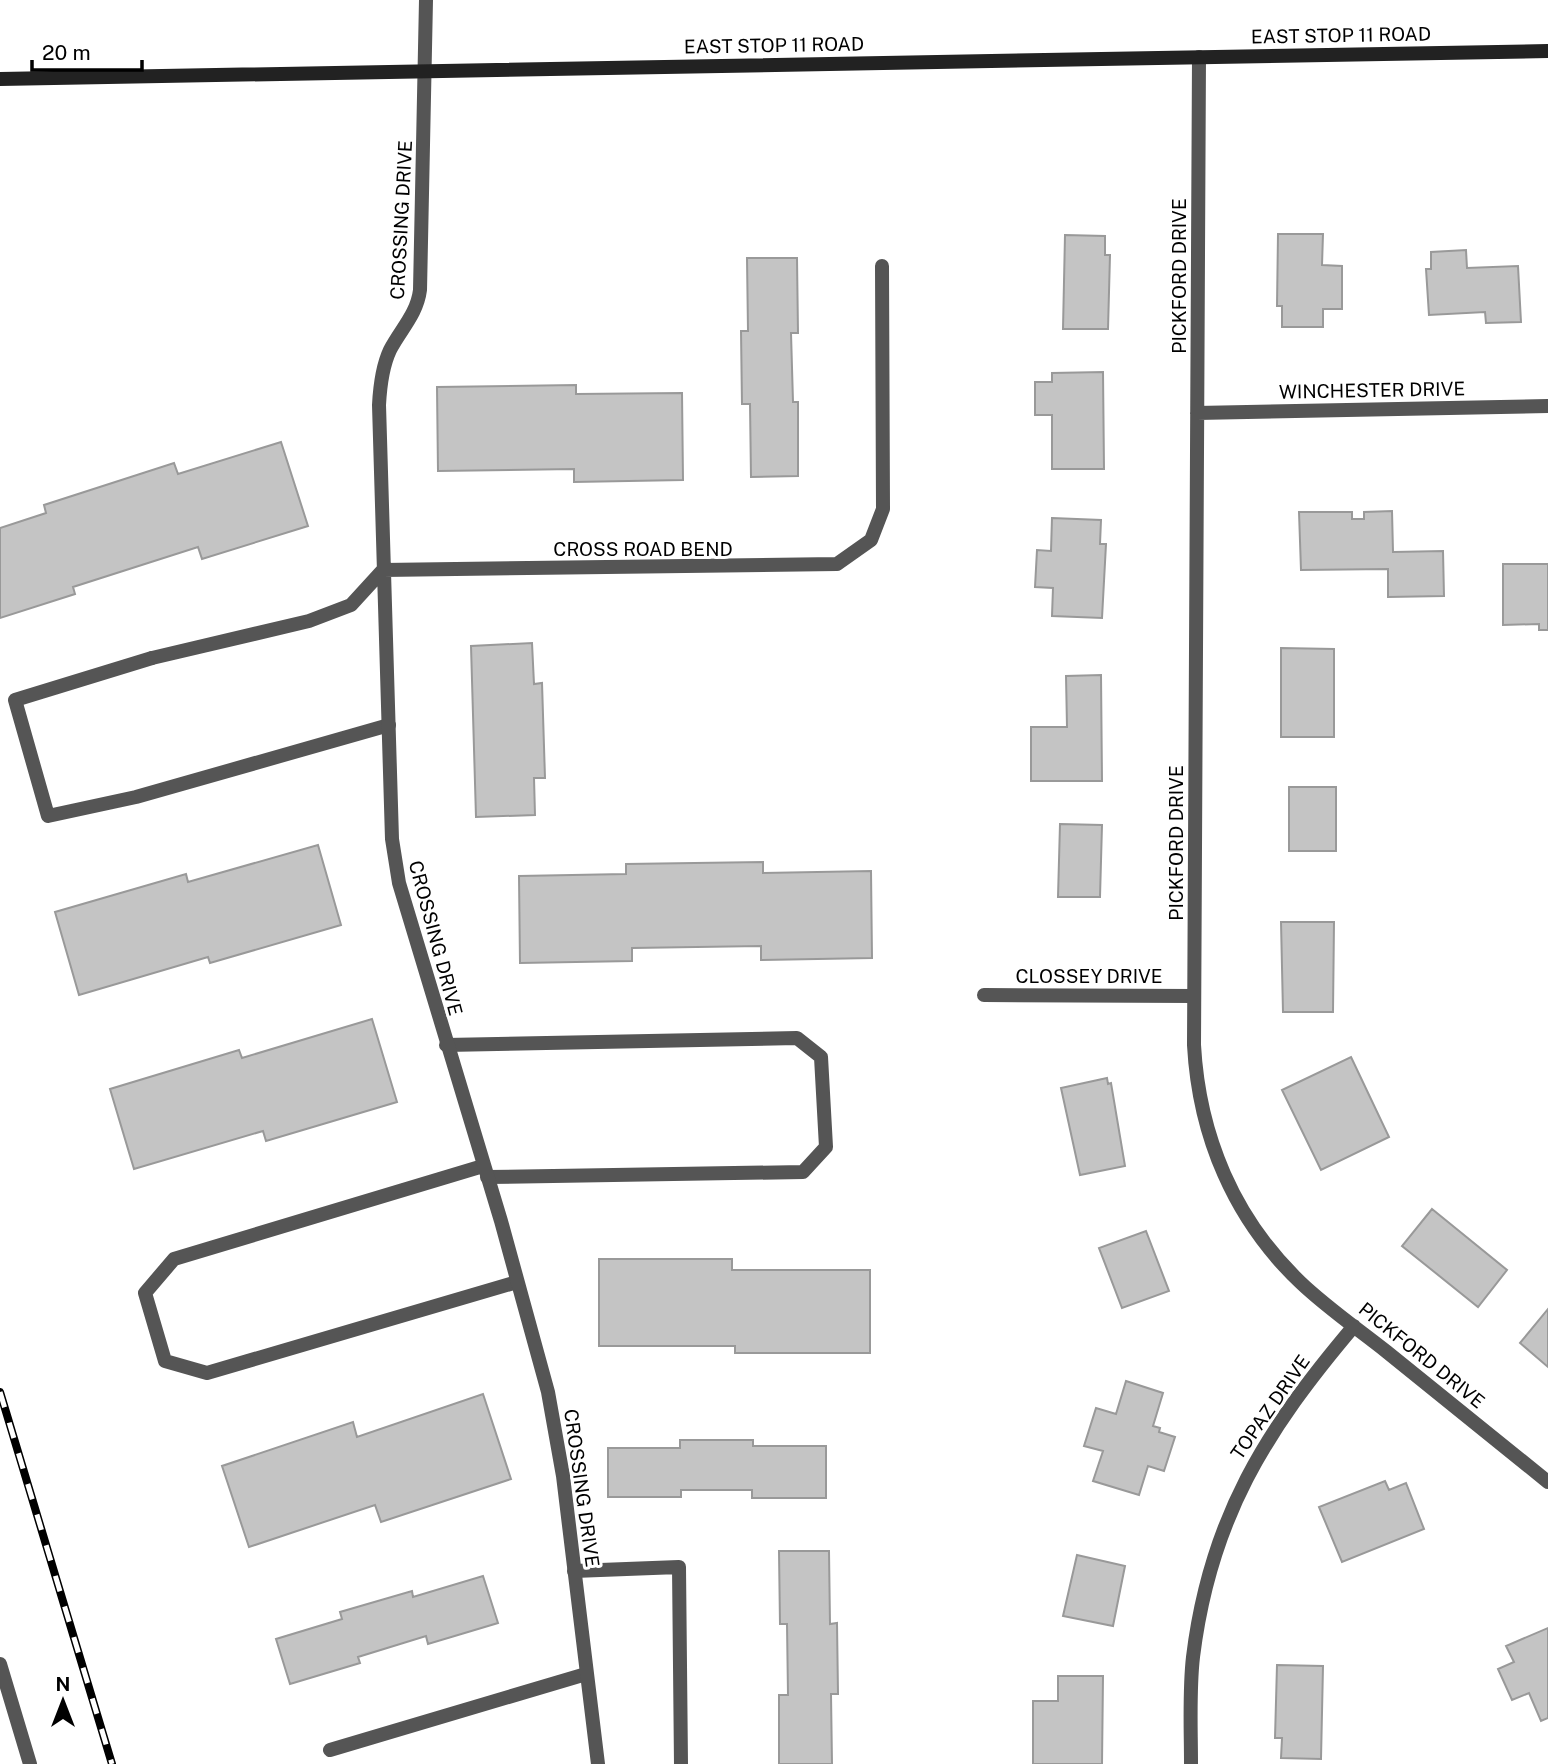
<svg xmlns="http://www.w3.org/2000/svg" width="1548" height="1764" font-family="'Public Sans',sans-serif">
  <rect width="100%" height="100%" fill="#fff"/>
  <path fill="#c4c4c4" stroke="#999" stroke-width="2" d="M1278,234H1323L1322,265L1342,266V309H1323V327H1282V306H1277Z
    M1065,235L1105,236V255H1110L1108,329H1063Z
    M1466,250L1467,268L1518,266L1521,322L1486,323L1485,312L1429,315L1426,269H1431V252Z
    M747,258H797L798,333H791L793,402H798V476L751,477L750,404H742L741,331H748Z
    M1103,372L1104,469H1052V415H1035V382H1052V373Z
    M576,385V394L682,393L683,480L574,482V469L438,471L437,387Z
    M281,442L308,526L202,559L198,547L73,587L75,594L0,618V528L46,513L44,505L174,463L178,474Z
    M1392,511L1393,552L1443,551L1444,596L1388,597V569L1301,570L1299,512H1352V519H1364V512Z
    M1052,518L1101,520L1100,544H1106L1102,618L1052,616L1053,588L1035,587L1037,550L1051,551Z
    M1503,564H1548V630H1539V624L1503,625Z
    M532,643L534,684L542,683L545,778H534L535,815L476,817L471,646Z
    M1281,648L1334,649V737H1281Z
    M1101,675L1102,781H1031V727H1067L1066,676Z
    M1289,787H1336V851H1289Z
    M1060,824L1102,825L1100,897H1058Z
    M318,845L341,925L210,963L208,957L79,995L55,912L186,874L188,882Z
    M763,862V873L871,871L872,958L761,960V946L632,948V961L520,963L519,876L626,874V864Z
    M1281,922H1334L1333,1012H1283Z
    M372,1019L397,1102L266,1141L263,1131L134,1169L110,1089L239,1050L242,1058Z
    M1351,1057L1389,1137L1321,1170L1282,1090Z
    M1107,1078L1108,1084L1111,1083L1125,1166L1080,1175L1061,1088Z
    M1432,1209L1507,1270L1478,1307L1402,1246Z
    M1146,1231L1169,1291L1122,1308L1099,1248Z
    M599,1259H732V1270H870V1353H735V1346H599Z
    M1548,1309V1367L1520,1343Z
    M1126,1381L1163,1393L1153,1426L1160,1428L1159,1432L1175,1437L1164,1471L1148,1466L1139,1495L1093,1481L1103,1451L1084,1446L1096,1408L1116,1414Z
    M483,1394L511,1479L381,1522L375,1505L249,1547L222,1466L353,1422L357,1437Z
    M680,1440H753V1446H826V1498H752V1490H681V1497H608V1448H680Z
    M1385,1481L1389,1490L1406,1483L1424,1529L1342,1562L1319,1507Z
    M779,1551H829L830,1624L837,1623L838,1694H831L832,1764H779V1695H788L787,1624H780Z
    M1077,1555L1125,1566L1113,1626L1063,1616Z
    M483,1576L498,1623L428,1644L426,1636L358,1657L360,1663L290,1684L276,1639L342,1619L340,1612L412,1591L413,1597Z
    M1548,1628V1718L1541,1721L1529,1693L1512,1700L1498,1669L1514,1662L1506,1646Z
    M1277,1665L1323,1666L1321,1759L1281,1758L1282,1738H1275Z
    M1058,1676H1103L1102,1764H1033V1701H1058Z"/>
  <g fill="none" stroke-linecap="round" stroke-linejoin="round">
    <path stroke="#555" stroke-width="14" d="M152,658L15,700L48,816L136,797L389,725
      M446,1045L797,1038L821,1057L826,1147L803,1172L487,1177
      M483,1166L174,1259L145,1293L165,1361L207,1373L517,1282
      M574,1571L679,1567L681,1764
      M330,1750L586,1674"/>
    <path stroke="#555" stroke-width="14" d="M426,0L420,290C417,314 401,329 390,350C382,367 380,386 379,405L392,839L399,883L501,1221L548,1392L563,1476L598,1764
      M1199,57L1194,1045C1199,1136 1234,1219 1300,1282C1326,1307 1358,1329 1387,1352C1440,1395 1494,1438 1548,1482
      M1197,413L1548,406
      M152,658L309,621L351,605L383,570L837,564L871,540L883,509L882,266
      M984,995L1194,996
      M0,1664L30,1764
      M1191,1764C1191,1728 1189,1692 1193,1657C1210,1518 1266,1430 1354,1326"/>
    <path stroke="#222" stroke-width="14" d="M0,79L1548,51"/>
    <defs>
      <path id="rail" d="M0,1392L112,1764"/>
    </defs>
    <use href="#rail" stroke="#000" stroke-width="8"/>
    <use href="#rail" stroke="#fff" stroke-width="5" stroke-dasharray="16" stroke-linecap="butt"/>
  </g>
  <g text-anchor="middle" stroke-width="6" stroke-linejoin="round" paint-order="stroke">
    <g font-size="19" fill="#000" stroke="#fff">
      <text transform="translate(1341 35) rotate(-1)" y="7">EAST STOP 11 ROAD</text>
      <text transform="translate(774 45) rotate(-1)" y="7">EAST STOP 11 ROAD</text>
      <text transform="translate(401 220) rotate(-87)" y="7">CROSSING DRIVE</text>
      <text transform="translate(1179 276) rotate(-90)" y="7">PICKFORD DRIVE</text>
      <text transform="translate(1372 390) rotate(-1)" y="7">WINCHESTER DRIVE</text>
      <text x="643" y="556">CROSS ROAD BEND</text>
      <text transform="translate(1176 843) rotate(-90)" y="7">PICKFORD DRIVE</text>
      <text transform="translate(436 938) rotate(75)" y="7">CROSSING DRIVE</text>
      <text x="1089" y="983">CLOSSEY DRIVE</text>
      <text transform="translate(1422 1355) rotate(39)" y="7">PICKFORD DRIVE</text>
      <text transform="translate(1270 1407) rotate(-55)" y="7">TOPAZ DRIVE</text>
      <text transform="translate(582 1488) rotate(82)" y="7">CROSSING DRIVE</text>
    </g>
  </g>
  <g transform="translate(63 1701)" stroke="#ffffff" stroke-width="5" paint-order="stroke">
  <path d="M0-5L12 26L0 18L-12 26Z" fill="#000000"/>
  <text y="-10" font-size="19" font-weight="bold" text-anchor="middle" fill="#000000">N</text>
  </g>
  <path d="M32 60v10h110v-10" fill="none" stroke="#000000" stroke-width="3.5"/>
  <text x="42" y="60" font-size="21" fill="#000000" stroke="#ffffff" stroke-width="5" paint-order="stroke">20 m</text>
</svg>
